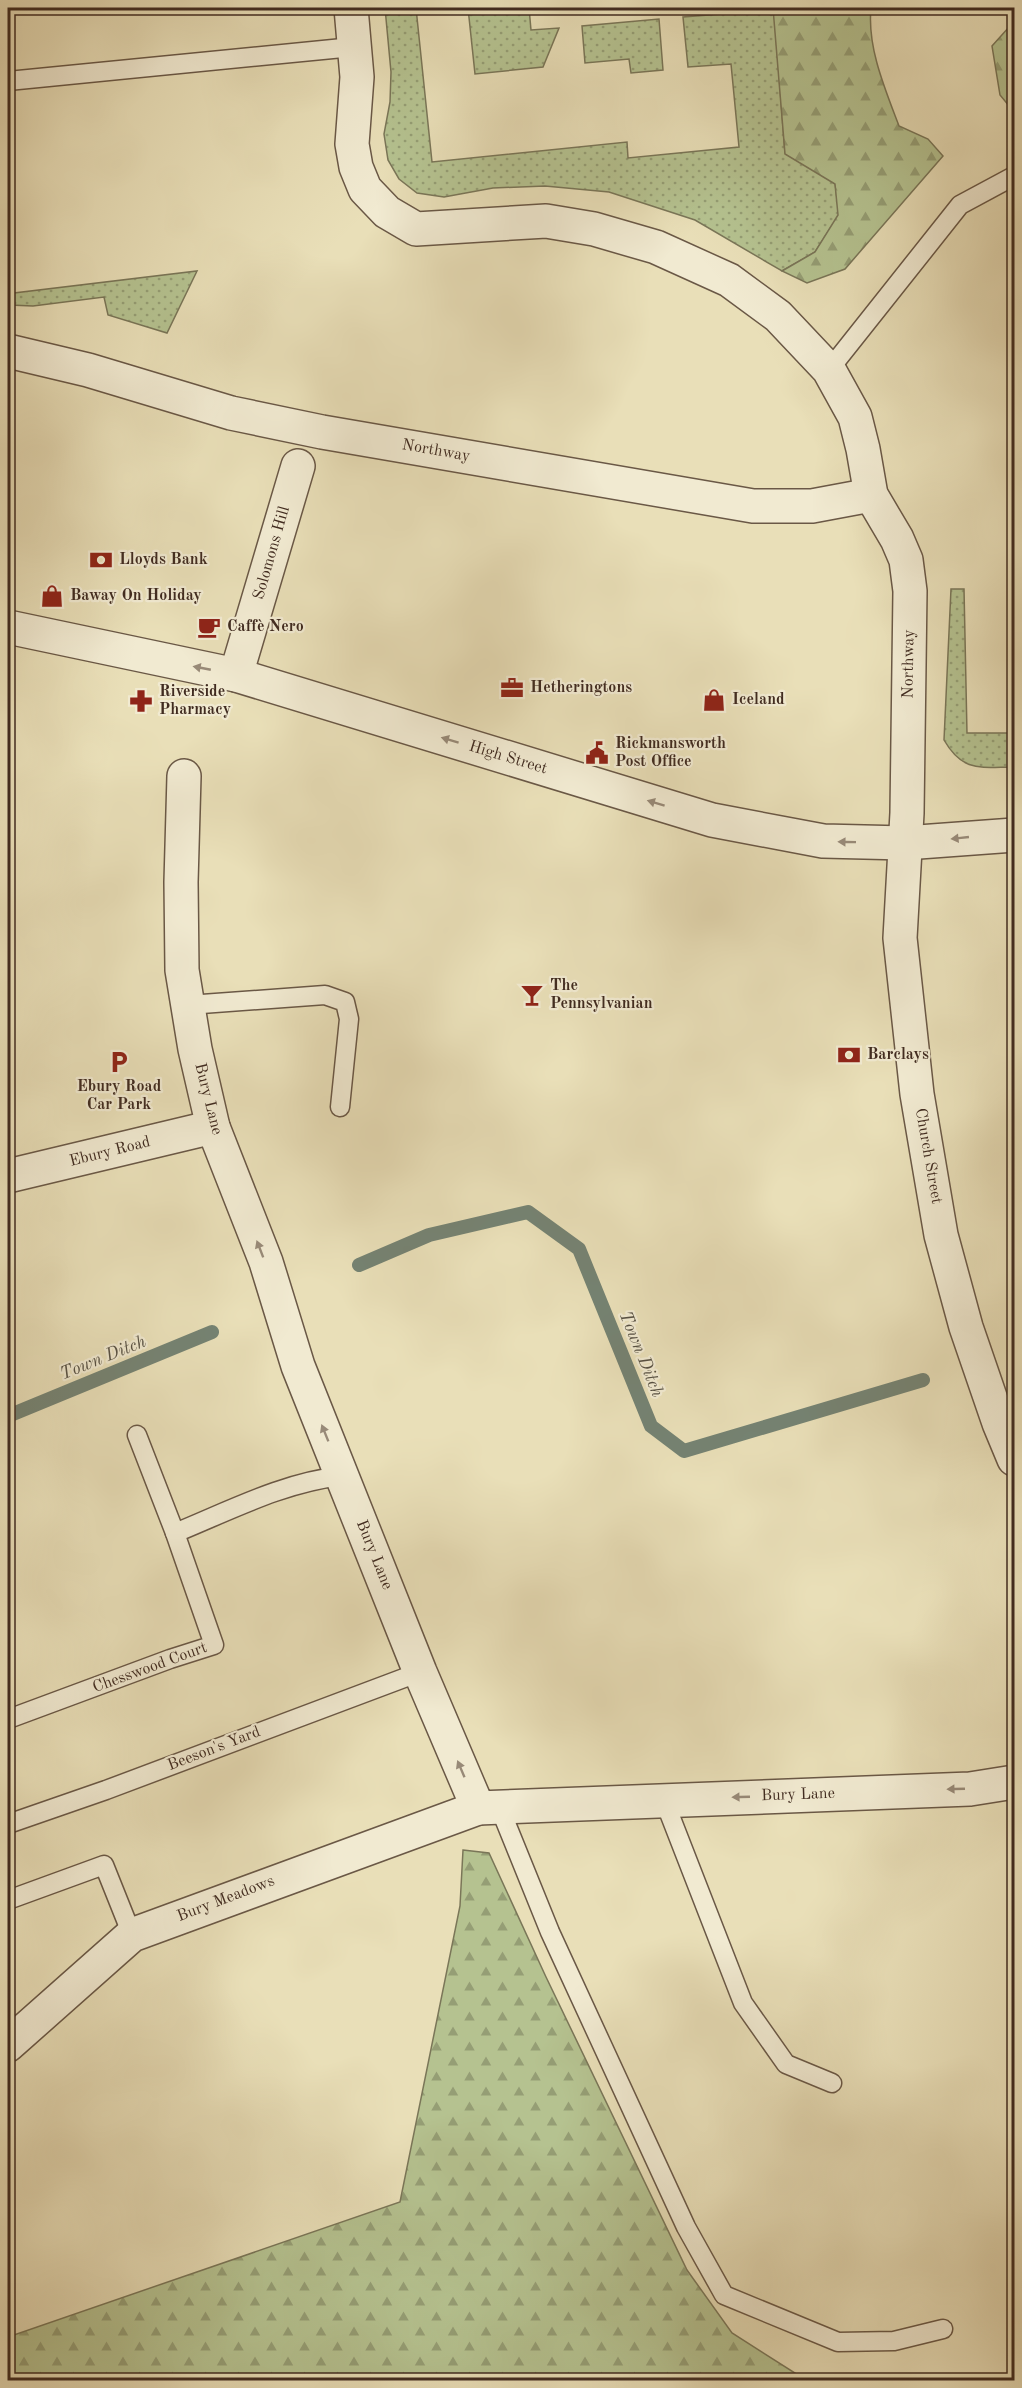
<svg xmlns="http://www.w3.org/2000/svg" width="1022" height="2388" viewBox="0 0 1022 2388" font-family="'Old Standard TT',serif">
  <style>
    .grass { fill: url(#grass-dots); stroke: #7a7658; stroke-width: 1.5 }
    .forest { fill: url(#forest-firs); stroke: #7a7658; stroke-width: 1.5 }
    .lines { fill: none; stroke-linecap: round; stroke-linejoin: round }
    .stream { stroke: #758373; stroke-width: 14 }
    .service-casing { stroke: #6a5846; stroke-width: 21 }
    .minor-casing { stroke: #6a5846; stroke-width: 36 }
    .service { stroke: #f1ead1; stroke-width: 18 }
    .minor { stroke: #f1ead1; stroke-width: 33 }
    .oneway { fill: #988a78 }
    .labels { text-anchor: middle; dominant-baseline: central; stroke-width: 4.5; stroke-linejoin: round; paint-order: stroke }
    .street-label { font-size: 16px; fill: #402b20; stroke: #f1ead1 }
    .poi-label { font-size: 16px; font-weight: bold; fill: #402b20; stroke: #f1ead1; text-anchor: start }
    .water-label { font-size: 18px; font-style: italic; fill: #565043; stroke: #f1ead1 }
  </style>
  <defs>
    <pattern id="grass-dots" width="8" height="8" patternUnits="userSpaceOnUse" patternTransform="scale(1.5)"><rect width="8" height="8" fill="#b5c290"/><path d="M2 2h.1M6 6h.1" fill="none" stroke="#959e75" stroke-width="1.8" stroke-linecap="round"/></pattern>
    <pattern id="forest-firs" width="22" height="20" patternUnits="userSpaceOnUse" patternTransform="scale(1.5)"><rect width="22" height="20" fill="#b5c290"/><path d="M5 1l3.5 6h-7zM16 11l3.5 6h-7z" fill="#959e75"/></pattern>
  </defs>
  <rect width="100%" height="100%" fill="#e9dfb8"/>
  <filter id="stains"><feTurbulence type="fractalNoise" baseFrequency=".00333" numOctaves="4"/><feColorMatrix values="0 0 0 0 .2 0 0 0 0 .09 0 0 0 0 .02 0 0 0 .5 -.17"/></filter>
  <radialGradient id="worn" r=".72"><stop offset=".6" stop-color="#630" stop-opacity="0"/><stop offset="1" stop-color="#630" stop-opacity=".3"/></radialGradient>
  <g class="grass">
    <path d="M 385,8 L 416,8 L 432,162 L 627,142 L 628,158 L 739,147 L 731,64 L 688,67 L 683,17 L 774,10 L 785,153 L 835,183 L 839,215 L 815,252 L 782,271 L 695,220 L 609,192 L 545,186 L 493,188 L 444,197 L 417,193 L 399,179 L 388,160 L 384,134 L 390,102 L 391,72 Z"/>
    <path d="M 468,8 L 529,8 L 531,30 L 559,28 L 543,67 L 475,74 Z"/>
    <path d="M 659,19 L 663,70 L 631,73 L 629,59 L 585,63 L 582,26 Z"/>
    <path d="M 197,271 L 167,333 L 108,315 L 104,297 L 33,306 L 10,305 L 14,293 Z"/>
    <path d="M 951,589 L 964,589 L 967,733 L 1014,733 L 1014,767 C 981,767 963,773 944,740 Z"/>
  </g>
  <g class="forest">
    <path d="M 773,8 L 871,8 C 867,47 885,89 899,126 L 928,139 L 943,156 L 845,269 L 807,283 L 782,271 L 815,252 L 838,215 L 835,184 L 785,154 Z"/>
    <path d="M 1013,8 L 1014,8 L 1014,112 L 1000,95 L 992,46 L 1010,26 Z"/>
    <path d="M 463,1850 L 489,1853 L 546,1977 L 687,2270 L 732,2333 L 806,2380 L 8,2380 L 8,2337 L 400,2202 L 460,1906 Z"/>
  </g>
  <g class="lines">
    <g class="stream">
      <path d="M 359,1265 L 429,1235 L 528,1212 L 579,1249 L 651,1426 L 684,1451 L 923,1380"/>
      <path d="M 8,1416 L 212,1332"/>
    </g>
    <g class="service-casing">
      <g id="service">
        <path d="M 8,81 L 353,47"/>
        <path d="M 829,370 L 960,205 L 1014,176"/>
        <path d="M 188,1005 L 325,995 L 345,1002 L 349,1019 L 340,1107"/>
        <path d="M 137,1435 L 175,1533"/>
        <path d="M 11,1718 L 170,1659 L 214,1645 L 175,1533 C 229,1511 284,1482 342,1476"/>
        <path d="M 664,1800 L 743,2003 L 786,2064 L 832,2083"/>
        <path d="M 499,1806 L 550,1932 L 686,2227 L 724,2295 L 838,2342 L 894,2341 L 943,2329"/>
        <path d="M 8,1824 L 106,1790 L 420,1672"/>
        <path d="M 8,1900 L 104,1865 L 132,1935"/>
      </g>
    </g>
    <g class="minor-casing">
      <g id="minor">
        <path d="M 351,8 L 357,77 L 352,144 L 356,167 L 365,189 L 387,212 L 416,229 L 546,221 L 594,229 L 656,247 L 729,280 L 778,316 L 829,370 L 855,417 L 863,449 L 871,495 L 897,539 L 906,560 L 910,591 L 907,813 L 900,938 L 917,1094 L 941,1235 L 966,1327 L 999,1423 L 1014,1459"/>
        <path d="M 8,351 L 88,370 L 231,413 L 322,432 L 753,506 L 812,506 L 871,495"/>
        <path d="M 8,627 L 236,675 L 712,820 L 823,841 L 905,843 L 1014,835"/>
        <path d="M 236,675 L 298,466"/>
        <path d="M 184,776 L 181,882 L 182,970 L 195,1049 L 213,1127 L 266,1262 L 298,1366 L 420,1672 L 478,1808 L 970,1789 L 1014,1782"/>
        <path d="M 8,1176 L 213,1127"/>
        <path d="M 8,2045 L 132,1935 L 478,1808"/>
      </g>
    </g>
    <use href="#service" class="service"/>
    <use href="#minor" class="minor"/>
  </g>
  <defs><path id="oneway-solid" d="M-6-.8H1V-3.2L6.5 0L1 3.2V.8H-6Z" transform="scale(1.5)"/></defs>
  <g class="oneway">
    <use href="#oneway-solid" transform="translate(202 668) rotate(-169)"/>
    <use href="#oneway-solid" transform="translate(450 740) rotate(-163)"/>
    <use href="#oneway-solid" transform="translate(656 803) rotate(-163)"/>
    <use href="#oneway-solid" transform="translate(960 838) rotate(174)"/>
    <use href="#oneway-solid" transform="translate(847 842) rotate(-179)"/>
    <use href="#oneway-solid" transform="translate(260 1249) rotate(-111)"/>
    <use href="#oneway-solid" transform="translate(325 1433) rotate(-112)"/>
    <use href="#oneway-solid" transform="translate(461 1769) rotate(-113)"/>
    <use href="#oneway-solid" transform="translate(956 1789) rotate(178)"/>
    <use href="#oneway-solid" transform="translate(741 1797) rotate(178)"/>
  </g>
  <defs>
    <g id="bank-bare" transform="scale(1.8)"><path d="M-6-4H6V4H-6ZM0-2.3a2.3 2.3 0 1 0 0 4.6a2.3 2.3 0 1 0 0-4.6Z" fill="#8f2418" stroke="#f1ead1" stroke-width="2.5" paint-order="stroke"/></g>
    <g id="shop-bare" transform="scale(1.8)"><path d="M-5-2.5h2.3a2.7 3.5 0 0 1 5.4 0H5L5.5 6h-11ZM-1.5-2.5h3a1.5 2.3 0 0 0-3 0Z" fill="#8f2418" stroke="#f1ead1" stroke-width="2.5" paint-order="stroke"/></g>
    <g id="cafe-bare" transform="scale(1.8)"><path d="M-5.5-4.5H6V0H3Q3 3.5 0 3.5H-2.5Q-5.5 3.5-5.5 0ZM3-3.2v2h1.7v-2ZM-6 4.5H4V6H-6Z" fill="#8f2418" stroke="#f1ead1" stroke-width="2.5" paint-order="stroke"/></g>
    <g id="office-bare" transform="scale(1.8)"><path d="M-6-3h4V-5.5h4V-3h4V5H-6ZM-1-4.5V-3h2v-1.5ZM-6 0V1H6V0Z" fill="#8f2418" stroke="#f1ead1" stroke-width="2.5" paint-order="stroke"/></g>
    <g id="pharmacy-bare" transform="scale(1.8)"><path d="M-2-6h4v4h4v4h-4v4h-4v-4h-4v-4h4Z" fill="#8f2418" stroke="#f1ead1" stroke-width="2.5" paint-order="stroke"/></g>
    <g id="civic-bare" transform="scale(1.8)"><path d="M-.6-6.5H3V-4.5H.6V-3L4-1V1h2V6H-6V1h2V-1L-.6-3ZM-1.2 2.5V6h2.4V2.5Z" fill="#8f2418" stroke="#f1ead1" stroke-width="2.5" paint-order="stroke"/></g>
    <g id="bar-bare" transform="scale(1.8)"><path d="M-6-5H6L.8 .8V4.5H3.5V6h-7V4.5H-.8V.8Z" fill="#8f2418" stroke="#f1ead1" stroke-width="2.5" paint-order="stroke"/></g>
    <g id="parking-bare" transform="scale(1.8)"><path d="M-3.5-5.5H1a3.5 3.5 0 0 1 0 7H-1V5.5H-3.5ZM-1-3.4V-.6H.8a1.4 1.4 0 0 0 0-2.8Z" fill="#8f2418" stroke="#f1ead1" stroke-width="2.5" paint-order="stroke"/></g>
  </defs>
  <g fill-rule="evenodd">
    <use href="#bank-bare" x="101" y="560"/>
    <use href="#shop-bare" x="52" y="596"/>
    <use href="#cafe-bare" x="209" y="627"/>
    <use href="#office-bare" x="512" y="688"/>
    <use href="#shop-bare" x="714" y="700"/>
    <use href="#pharmacy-bare" x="141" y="701"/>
    <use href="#civic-bare" x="597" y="753"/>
    <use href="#bar-bare" x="532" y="995"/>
    <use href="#bank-bare" x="849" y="1055"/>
    <use href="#parking-bare" x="119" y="1062"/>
  </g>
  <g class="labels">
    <g class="street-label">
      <text transform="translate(436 451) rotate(10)">Northway</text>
      <text transform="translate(272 553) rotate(-74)">Solomons Hill</text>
      <text transform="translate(909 664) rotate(-89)">Northway</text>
      <text transform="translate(508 758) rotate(17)">High Street</text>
      <text transform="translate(208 1099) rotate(76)">Bury Lane</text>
      <text transform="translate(110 1152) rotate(-14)">Ebury Road</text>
      <text transform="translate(928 1156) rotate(80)">Church Street</text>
      <text transform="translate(374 1555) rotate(68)">Bury Lane</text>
      <text transform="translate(150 1668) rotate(-20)">Chesswood Court</text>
      <text transform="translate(214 1749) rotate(-21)">Beeson's Yard</text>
      <text transform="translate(798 1795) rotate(-2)">Bury Lane</text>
      <text transform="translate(226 1899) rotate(-21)">Bury Meadows</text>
    </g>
    <g class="poi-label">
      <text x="119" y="560">Lloyds Bank</text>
      <text x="70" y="596">Baway On Holiday</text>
      <text x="227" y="627">Caffè Nero</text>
      <text x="530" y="688">Hetheringtons</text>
      <text x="159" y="692">Riverside<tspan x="159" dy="18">Pharmacy</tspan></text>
      <text x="732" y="700">Iceland</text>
      <text x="615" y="744">Rickmansworth<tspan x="615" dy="18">Post Office</tspan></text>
      <text x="550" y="986">The<tspan x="550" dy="18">Pennsylvanian</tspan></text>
      <text x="867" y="1055">Barclays</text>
      <text x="119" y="1087" text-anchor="middle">Ebury Road<tspan x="119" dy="18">Car Park</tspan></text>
    </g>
    <g class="water-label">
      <text transform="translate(641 1354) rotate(68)">Town Ditch</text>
      <text transform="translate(103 1358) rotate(-22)">Town Ditch</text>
    </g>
  </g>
  <rect width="1022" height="2388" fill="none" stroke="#e9dfb8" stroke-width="30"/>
  <rect x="9" y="9" width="1004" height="2370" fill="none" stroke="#402b20" stroke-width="3"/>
  <rect x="15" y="15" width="992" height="2358" fill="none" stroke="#402b20" stroke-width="1.5"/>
  <rect width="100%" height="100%" filter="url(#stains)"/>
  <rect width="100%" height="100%" fill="url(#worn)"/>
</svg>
